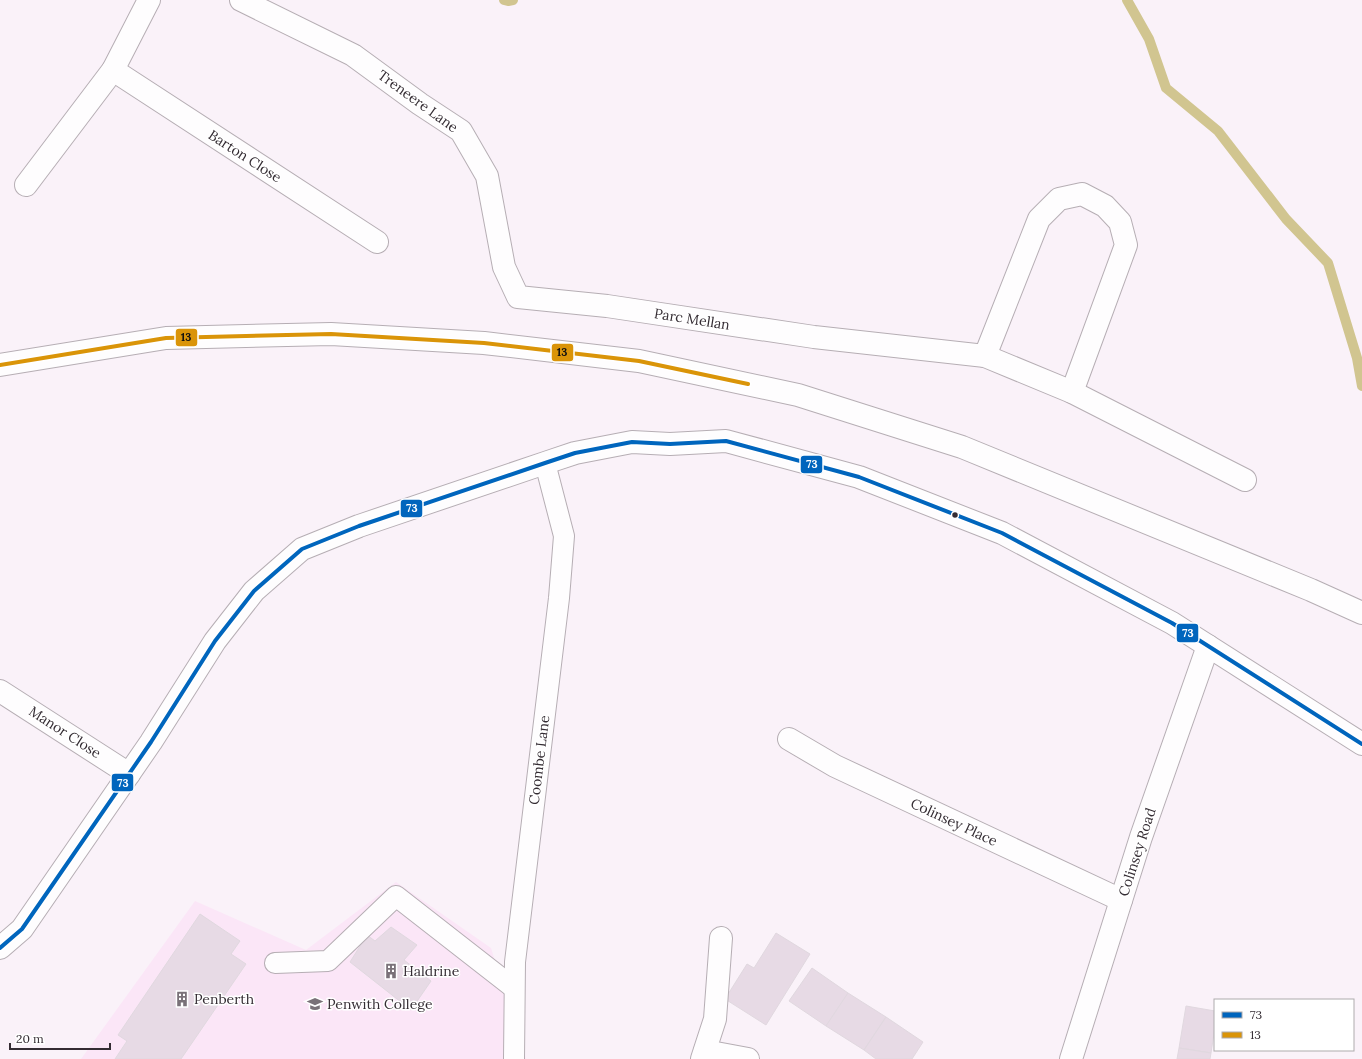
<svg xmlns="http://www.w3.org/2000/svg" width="1362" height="1059" viewBox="0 0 1362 1059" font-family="Lora,serif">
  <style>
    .built { fill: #fbe6f7 }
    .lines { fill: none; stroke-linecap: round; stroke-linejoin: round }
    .stream { stroke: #d1c590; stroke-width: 10 }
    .building { fill: #e7dae5; stroke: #e0d8df }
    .lane-casing { stroke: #b6aeb4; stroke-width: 22 }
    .street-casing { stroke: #b6aeb4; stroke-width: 24 }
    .highway-casing { stroke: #b6aeb4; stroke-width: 24 }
    .lane { stroke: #fefdfe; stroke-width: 20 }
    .street { stroke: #fefdfe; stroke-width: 22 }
    .highway { stroke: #fefdfe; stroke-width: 22 }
    .bus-1-casing { stroke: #fff; stroke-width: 7 }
    .bus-2-casing { stroke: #fff; stroke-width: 7 }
    .bus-1 { stroke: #0065bd; stroke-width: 4 }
    .bus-2 { stroke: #da9408; stroke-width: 4 }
    .bus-dot { fill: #342c33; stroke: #fff; stroke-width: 1.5 }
    .labels { text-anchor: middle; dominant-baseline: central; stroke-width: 3; stroke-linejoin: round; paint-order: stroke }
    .street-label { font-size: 14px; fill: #342c33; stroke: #fff }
    .poi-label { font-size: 14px; fill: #342c33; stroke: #fff; text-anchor: start }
    .line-badge { stroke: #fff; stroke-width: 1.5 }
    .badge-label { font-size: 11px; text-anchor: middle; font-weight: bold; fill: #fff }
    .pale-badge-label { font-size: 11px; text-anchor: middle; font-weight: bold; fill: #111 }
  </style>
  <rect width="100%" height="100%" fill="#faf2f9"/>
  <path class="built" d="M 396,882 L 491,948 L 526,1059 L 81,1059 L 195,901 L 306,950 Z"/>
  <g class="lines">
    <g class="stream">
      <path d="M 504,0 L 508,1 L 513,0"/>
      <path d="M 1127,0 L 1149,39 L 1166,88 L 1218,131 L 1286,219 L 1328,263 L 1357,358 L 1362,386"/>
    </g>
  </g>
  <g class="building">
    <path d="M 200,914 L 240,941 L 231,954 L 246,964 L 181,1059 L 115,1059 L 127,1041 L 118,1035 Z"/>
    <path d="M 391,927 L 417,945 L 404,960 L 431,981 L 411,1010 L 350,962 L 367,935 L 375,941 Z"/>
    <path d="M 776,933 L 810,954 L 766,1025 L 725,999 L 747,964 L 754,968 Z"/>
    <path d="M 812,968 L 848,993 L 826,1026 L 789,1001 Z"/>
    <path d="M 848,993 L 886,1017 L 864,1050 L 826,1026 Z"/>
    <path d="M 1186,1006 L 1215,1011 L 1215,1027 L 1211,1053 L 1179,1048 Z"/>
    <path d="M 886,1017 L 923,1042 L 912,1059 L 876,1059 L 864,1050 Z"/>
    <path d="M 1179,1048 L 1211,1053 L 1210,1059 L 1177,1059 Z"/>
  </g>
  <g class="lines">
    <g class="lane-casing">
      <g id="lane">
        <path d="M 275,963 L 328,961 L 396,896 L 514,988"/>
        <path d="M 514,1059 L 515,962 L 559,598 L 564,536 L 545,463"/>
      </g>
    </g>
    <g class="street-casing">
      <g id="street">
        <path d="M 149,0 L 113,70 L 377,242"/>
        <path d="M 241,0 L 353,55 L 420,104 L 461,131 L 487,176 L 504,267 L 518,297 L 607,306 L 814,337 L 985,356 L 1072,392 L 1245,480"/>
        <path d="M 26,185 L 113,70"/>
        <path d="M 985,356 L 1039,219 L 1059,199 L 1082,194 L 1105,206 L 1120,222 L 1126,245 L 1072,392"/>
        <path d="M 0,691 L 129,774"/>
        <path d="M 789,739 L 835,766 L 1121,900"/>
        <path d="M 0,948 L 22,929 L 151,742 L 215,641 L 254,591 L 302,549 L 359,526 L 545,463 L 575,453 L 632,442 L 670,444 L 726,441 L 859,477 L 1002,533 L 1172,623 L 1362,744"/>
        <path d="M 705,1051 L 748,1059"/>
        <path d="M 702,1059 L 715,1019 L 721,938"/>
        <path d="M 1071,1059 L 1141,837 L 1208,646"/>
      </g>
    </g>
    <g class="highway-casing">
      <path id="highway" d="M 0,365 L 166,338 L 331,334 L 484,343 L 639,361 L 798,395 L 962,447 L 1311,590 L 1362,613"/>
    </g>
    <use href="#lane" class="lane"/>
    <use href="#street" class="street"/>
    <use href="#highway" class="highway"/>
    <g class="bus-1-casing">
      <path id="bus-1" d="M 0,948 L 22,929 L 151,742 L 215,641 L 254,591 L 302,549 L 359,526 L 545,463 L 575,453 L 632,442 L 670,444 L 726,441 L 859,477 L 1002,533 L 1172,623 L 1362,744"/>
    </g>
    <g class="bus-2-casing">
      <path id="bus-2" d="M 0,365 L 166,338 L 331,334 L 484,343 L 639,361 L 748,384"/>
    </g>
    <use href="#bus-1" class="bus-1"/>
    <use href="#bus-2" class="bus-2"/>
  </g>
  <defs>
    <g id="building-bare" transform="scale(1.2)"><path d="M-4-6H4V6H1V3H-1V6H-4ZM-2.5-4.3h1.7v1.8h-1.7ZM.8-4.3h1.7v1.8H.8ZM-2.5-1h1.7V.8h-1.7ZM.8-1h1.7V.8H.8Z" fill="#797178" stroke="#fff" stroke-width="2.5" paint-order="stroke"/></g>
    <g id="university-bare" transform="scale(1.2)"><path d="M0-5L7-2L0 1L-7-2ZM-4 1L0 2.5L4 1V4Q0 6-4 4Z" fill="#797178" stroke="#fff" stroke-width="2.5" paint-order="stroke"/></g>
  </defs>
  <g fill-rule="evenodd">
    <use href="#building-bare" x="391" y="971"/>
    <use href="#building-bare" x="182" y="999"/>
    <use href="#university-bare" x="315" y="1004"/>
  </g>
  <circle class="bus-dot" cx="955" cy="515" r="3.5"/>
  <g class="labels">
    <g class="street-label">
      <text transform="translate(418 101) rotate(36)">Treneere Lane</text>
      <text transform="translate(245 156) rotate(33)">Barton Close</text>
      <text transform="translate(692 319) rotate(9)">Parc Mellan</text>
      <text transform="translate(65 732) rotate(33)">Manor Close</text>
      <text transform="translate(539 760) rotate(-83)">Coombe Lane</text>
      <text transform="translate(954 822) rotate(25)">Colinsey Place</text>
      <text transform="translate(1137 852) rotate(-72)">Colinsey Road</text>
    </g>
    <g class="poi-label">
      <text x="403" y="971">Haldrine</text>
      <text x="194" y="999">Penberth</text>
      <text x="327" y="1004">Penwith College</text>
    </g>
  </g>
  <g class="line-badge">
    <rect x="175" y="328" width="23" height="19" rx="4" fill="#da9408"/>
    <rect x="551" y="343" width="23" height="19" rx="4" fill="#da9408"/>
    <rect x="800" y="455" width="23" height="19" rx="4" fill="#0065bd"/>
    <rect x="400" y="499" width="23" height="19" rx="4" fill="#0065bd"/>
    <rect x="1176" y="623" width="23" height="20" rx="4" fill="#0065bd"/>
    <rect x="111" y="773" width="23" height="19" rx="4" fill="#0065bd"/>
  </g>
  <g class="badge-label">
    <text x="812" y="468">73</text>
    <text x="412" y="512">73</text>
    <text x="1188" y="637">73</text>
    <text x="123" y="787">73</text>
  </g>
  <g class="pale-badge-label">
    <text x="186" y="341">13</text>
    <text x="562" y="356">13</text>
  </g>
  <rect x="1214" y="999" width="140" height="52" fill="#ffffff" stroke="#aeabad"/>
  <rect x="1222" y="1012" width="20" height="6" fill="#0065bd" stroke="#aeabad"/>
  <text x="1250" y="1019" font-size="12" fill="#342c33">73</text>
  <rect x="1222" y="1032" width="20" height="6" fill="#da9408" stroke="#aeabad"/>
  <text x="1250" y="1039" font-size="12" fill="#342c33">13</text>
  <path d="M10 1043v6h100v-6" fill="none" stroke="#342c33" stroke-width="2"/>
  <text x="16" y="1043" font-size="12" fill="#342c33" stroke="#ffffff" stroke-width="3" paint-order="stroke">20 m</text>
</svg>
